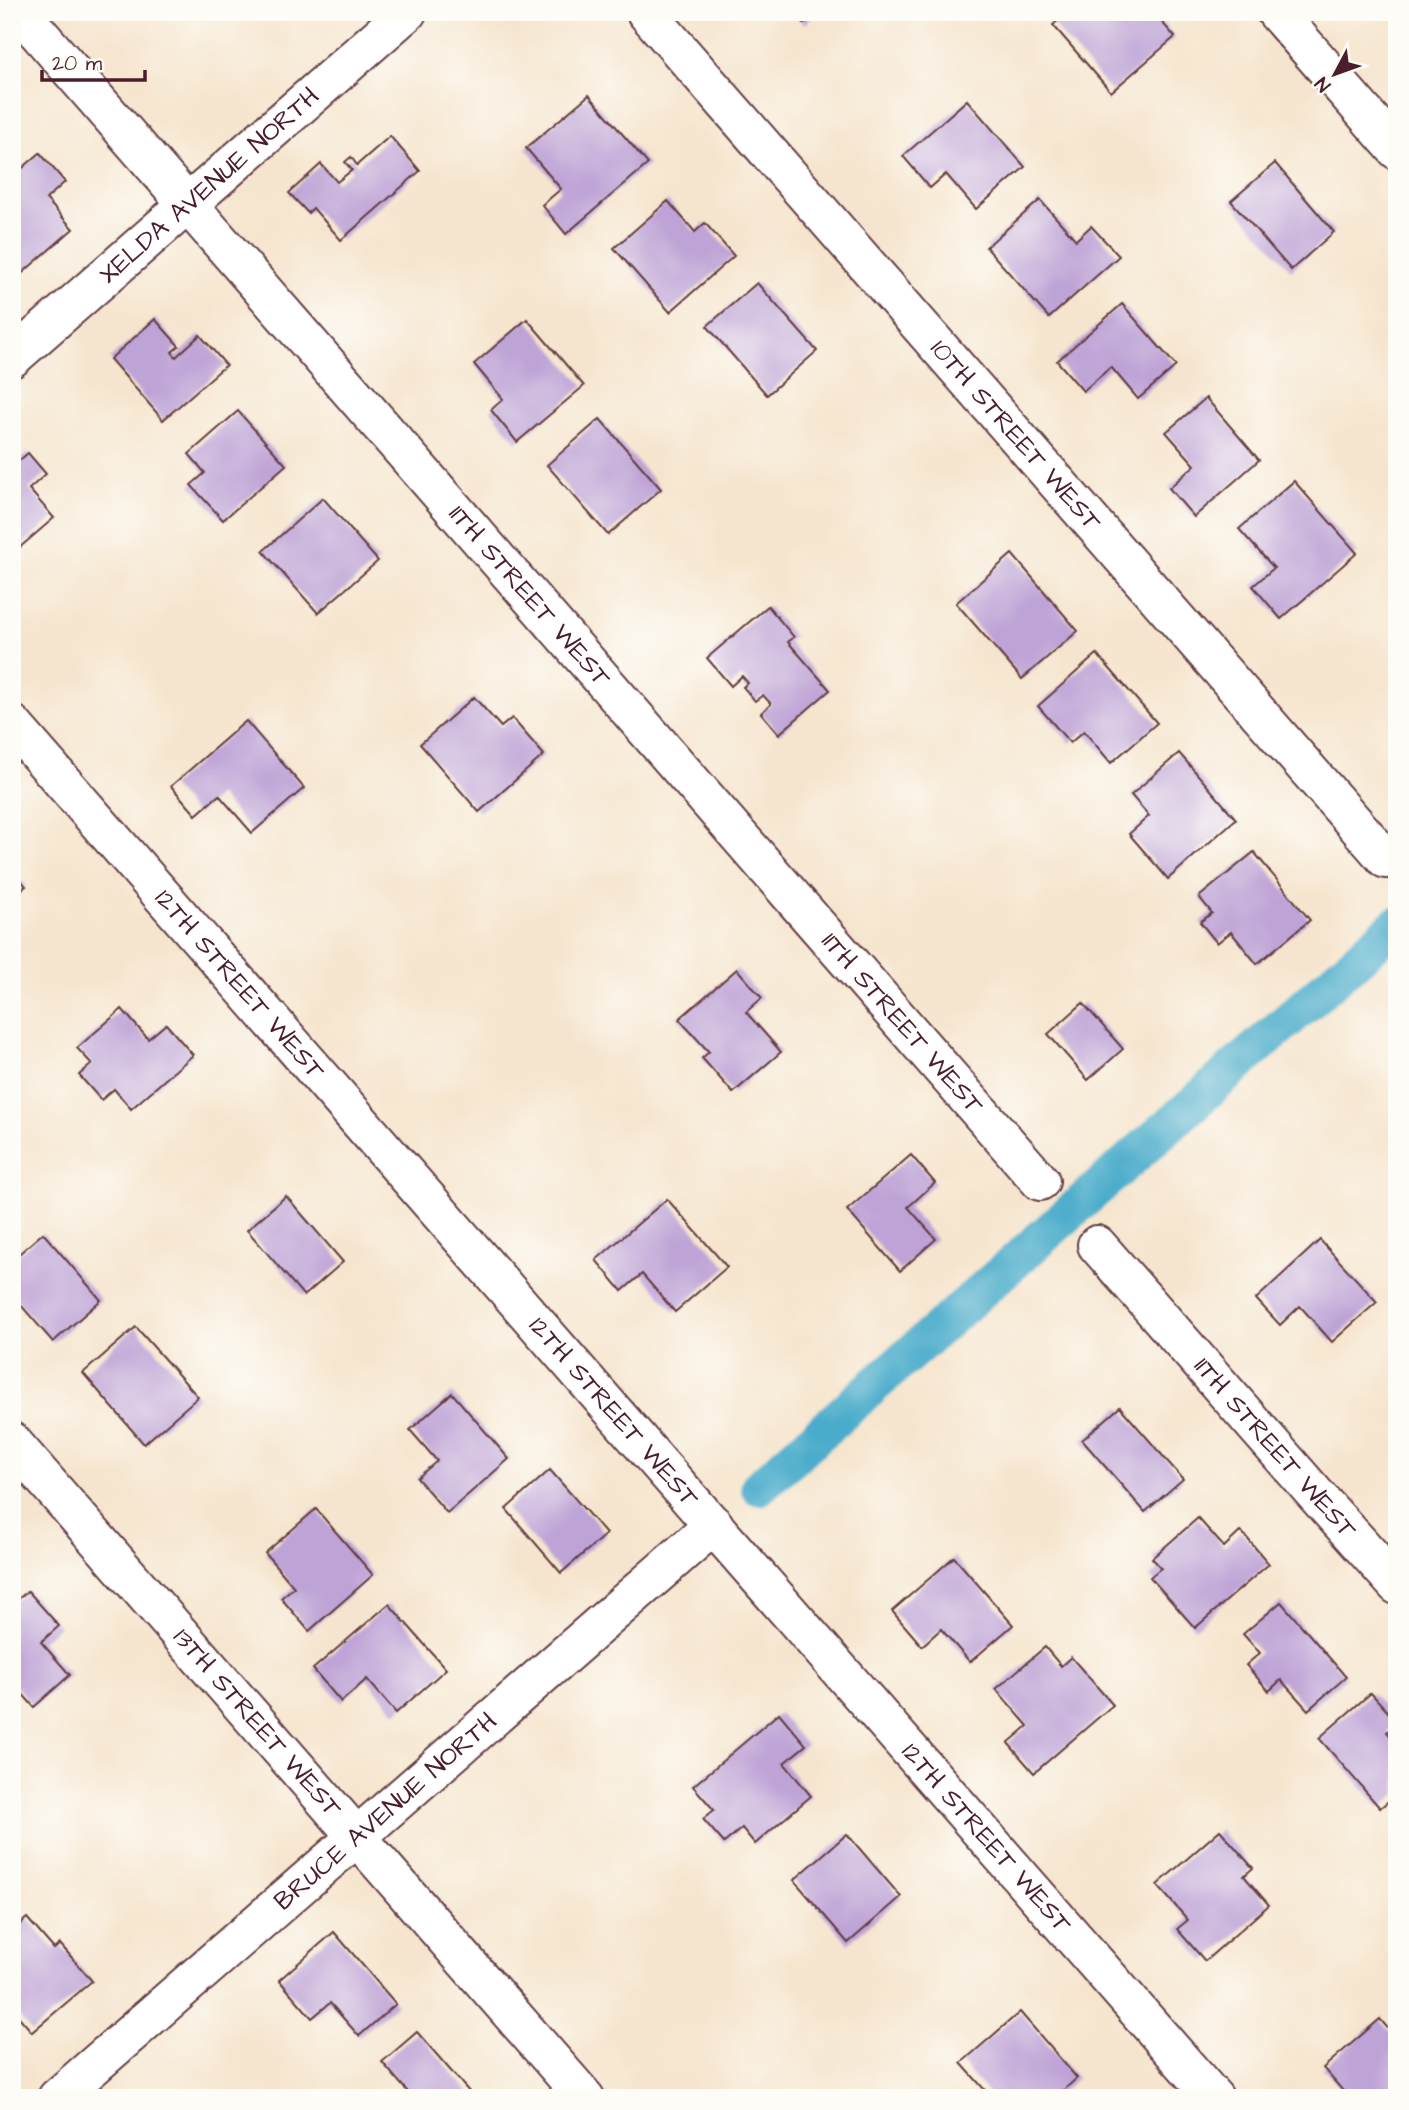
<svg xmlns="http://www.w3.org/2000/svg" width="1409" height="2110" viewBox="0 0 1409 2110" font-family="'Architects Daughter',sans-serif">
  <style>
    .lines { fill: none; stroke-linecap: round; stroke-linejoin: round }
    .canal { stroke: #4aacca; stroke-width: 37 }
    .building { fill: #bea3d6 }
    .minor-casing { stroke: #643d43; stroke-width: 42 }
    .minor { stroke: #fff; stroke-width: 38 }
    .labels { text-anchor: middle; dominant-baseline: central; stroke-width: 5; stroke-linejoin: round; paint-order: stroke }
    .street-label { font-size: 26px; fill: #4a1f2b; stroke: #fdfcf7 }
  </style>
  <rect width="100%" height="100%" fill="#fdfcf7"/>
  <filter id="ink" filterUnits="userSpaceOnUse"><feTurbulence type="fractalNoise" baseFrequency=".0143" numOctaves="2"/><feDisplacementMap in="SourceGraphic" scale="14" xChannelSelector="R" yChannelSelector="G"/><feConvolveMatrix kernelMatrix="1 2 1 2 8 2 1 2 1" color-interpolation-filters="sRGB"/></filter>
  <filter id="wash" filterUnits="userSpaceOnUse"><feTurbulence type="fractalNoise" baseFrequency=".00686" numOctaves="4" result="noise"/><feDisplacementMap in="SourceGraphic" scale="28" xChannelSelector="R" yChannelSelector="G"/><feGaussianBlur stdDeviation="1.57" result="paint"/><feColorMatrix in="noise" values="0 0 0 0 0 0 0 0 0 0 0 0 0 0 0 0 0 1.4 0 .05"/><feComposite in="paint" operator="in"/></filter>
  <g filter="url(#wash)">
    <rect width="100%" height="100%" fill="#f6e5ce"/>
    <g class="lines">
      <path class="canal" d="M 759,1487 L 1397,924"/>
    </g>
    <g id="blocks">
      <g class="building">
        <path d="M 794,12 L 817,12 L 804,24 Z"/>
        <path d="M 1068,12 L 1153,12 L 1175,37 L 1111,92 L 1053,25 Z"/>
        <path d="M 589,95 L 648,164 L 566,234 L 542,205 L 561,189 L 526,148 Z"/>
        <path d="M 967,100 L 1025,167 L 976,209 L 946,174 L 930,188 L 903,156 Z"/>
        <path d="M 390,136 L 420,171 L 341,240 L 313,208 L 308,213 L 289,193 L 321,164 L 337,182 L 352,170 L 345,162 L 351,157 L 357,165 Z"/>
        <path d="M 40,153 L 65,182 L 46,199 L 73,229 L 20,275 L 12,266 L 12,177 Z"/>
        <path d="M 1275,163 L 1334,232 L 1291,270 L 1231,201 Z"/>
        <path d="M 1040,200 L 1076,240 L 1091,226 L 1119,256 L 1049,318 L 986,247 Z"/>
        <path d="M 668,201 L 695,232 L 705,223 L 734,256 L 670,312 L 614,248 Z"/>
        <path d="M 757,283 L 817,351 L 767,395 L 707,326 Z"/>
        <path d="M 1122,304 L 1176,366 L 1138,399 L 1111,367 L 1083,391 L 1057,361 Z"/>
        <path d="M 155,319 L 179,346 L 172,352 L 176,357 L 200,335 L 226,365 L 163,420 L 110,359 Z"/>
        <path d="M 527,319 L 584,386 L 517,442 L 491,410 L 503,399 L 474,364 Z"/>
        <path d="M 1206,398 L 1259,460 L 1194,517 L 1169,488 L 1195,465 L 1166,432 Z"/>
        <path d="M 238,411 L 286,465 L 223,520 L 191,485 L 205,473 L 189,454 Z"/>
        <path d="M 600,419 L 661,489 L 608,535 L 547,465 Z"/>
        <path d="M 28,453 L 46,474 L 29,489 L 54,518 L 12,554 L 12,467 Z"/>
        <path d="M 1294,481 L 1357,553 L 1281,619 L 1253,586 L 1274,568 L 1239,529 Z"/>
        <path d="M 323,498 L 378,561 L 318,613 L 263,551 Z"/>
        <path d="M 1012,554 L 1078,631 L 1022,679 L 956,603 Z"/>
        <path d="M 768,606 L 794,637 L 788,642 L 830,690 L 779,734 L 761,713 L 771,704 L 763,695 L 755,701 L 743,687 L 748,683 L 742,676 L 731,686 L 707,658 Z"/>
        <path d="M 1097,654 L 1157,723 L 1111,763 L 1084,731 L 1070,743 L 1038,706 Z"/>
        <path d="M 474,697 L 501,727 L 512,718 L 544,755 L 479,812 L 420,744 Z"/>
        <path d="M 246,721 L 304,788 L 252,833 L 219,795 L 196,815 L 171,786 Z"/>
        <path d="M 1179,753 L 1236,819 L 1168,879 L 1129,834 L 1149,816 L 1131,795 Z"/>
        <path d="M 1254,852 L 1310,920 L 1257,964 L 1231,932 L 1217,943 L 1200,922 L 1212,913 L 1199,897 Z"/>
        <path d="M 12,870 L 26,886 L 12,897 Z"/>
        <path d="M 737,969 L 762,998 L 746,1012 L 781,1052 L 733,1093 L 702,1058 L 709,1052 L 679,1019 Z"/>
        <path d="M 1083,1003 L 1123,1049 L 1088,1080 L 1048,1034 Z"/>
        <path d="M 122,1009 L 148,1039 L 166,1024 L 193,1055 L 131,1109 L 114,1089 L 101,1100 L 79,1075 L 92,1064 L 77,1048 Z"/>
        <path d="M 911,1155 L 935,1183 L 908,1207 L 936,1239 L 900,1271 L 847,1210 Z"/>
        <path d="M 286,1196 L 343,1262 L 304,1296 L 247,1230 Z"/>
        <path d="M 667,1199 L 727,1267 L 675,1312 L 642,1274 L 622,1291 L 596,1260 Z"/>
        <path d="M 43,1233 L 101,1300 L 53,1342 L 12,1295 L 12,1260 Z"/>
        <path d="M 1320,1240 L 1377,1302 L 1332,1342 L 1300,1306 L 1280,1325 L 1256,1299 Z"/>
        <path d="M 136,1327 L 198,1397 L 144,1444 L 83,1373 Z"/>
        <path d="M 452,1393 L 509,1459 L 447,1513 L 417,1478 L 437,1461 L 410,1430 Z"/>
        <path d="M 1120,1407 L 1183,1479 L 1145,1512 L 1082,1440 Z"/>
        <path d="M 550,1470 L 606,1534 L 561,1573 L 506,1509 Z"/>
        <path d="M 316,1509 L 373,1575 L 309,1631 L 281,1598 L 294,1587 L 265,1553 Z"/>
        <path d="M 1198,1518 L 1224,1547 L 1241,1531 L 1269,1564 L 1195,1628 L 1150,1577 L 1161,1568 L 1152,1558 Z"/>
        <path d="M 954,1557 L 1013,1625 L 970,1662 L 941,1629 L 922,1646 L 892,1611 Z"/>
        <path d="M 28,1591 L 59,1626 L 41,1642 L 70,1675 L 34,1707 L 12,1682 L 12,1604 Z"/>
        <path d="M 1281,1602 L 1346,1677 L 1308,1710 L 1281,1680 L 1269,1691 L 1246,1665 L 1260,1653 L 1243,1634 Z"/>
        <path d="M 389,1604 L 446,1669 L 396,1713 L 367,1679 L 341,1702 L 313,1669 Z"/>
        <path d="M 1045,1647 L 1061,1666 L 1071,1657 L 1113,1705 L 1034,1773 L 1008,1743 L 1028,1726 L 996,1689 Z"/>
        <path d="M 1371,1693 L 1397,1722 L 1387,1732 L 1397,1743 L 1397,1794 L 1380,1808 L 1319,1738 Z"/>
        <path d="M 779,1713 L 806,1745 L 784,1763 L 811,1796 L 755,1844 L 742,1828 L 724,1843 L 703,1819 L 714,1810 L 693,1786 Z"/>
        <path d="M 1220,1830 L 1253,1868 L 1244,1876 L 1269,1905 L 1205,1961 L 1177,1929 L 1188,1920 L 1157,1885 Z"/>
        <path d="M 847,1834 L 901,1897 L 848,1943 L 794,1880 Z"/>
        <path d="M 27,1918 L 54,1949 L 60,1944 L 92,1981 L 32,2032 L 12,2009 L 12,1931 Z"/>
        <path d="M 334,1932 L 396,2004 L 359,2036 L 330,2003 L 312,2018 L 279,1980 Z"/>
        <path d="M 1020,2012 L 1077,2078 L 1055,2098 L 992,2098 L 961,2063 Z"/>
        <path d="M 1380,2019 L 1397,2039 L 1397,2098 L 1349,2098 L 1323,2068 Z"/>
        <path d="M 417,2032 L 471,2094 L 467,2098 L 413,2098 L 382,2062 Z"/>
      </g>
    </g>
  </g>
  <g filter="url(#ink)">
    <use href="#blocks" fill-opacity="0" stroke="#643d43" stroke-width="2"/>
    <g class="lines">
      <g class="minor-casing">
        <g id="minor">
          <path id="s1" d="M 20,12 L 1040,1181"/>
          <path id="s2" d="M 646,12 L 1386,859"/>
          <path d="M 1276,12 L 1397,150"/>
          <path id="s3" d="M 12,358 L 407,12"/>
          <path id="s4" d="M 12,724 L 1214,2098"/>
          <path id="s5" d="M 1097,1245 L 1316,1495 L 1397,1585"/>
          <path id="s6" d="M 12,1442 L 585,2098"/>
          <path id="s7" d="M 57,2098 L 714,1525"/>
        </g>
      </g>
      <use href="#minor" class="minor"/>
    </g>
  </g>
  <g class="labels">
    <g class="street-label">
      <text stroke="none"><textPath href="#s3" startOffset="262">XELDA AVENUE NORTH</textPath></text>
      <text stroke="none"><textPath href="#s2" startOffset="562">10TH STREET WEST</textPath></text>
      <text stroke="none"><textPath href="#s1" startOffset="775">11TH STREET WEST</textPath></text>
      <text stroke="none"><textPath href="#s4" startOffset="346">12TH STREET WEST</textPath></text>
      <text stroke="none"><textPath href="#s1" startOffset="1342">11TH STREET WEST</textPath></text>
      <text stroke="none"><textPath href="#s4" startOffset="914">12TH STREET WEST</textPath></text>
      <text stroke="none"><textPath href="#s5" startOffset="270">11TH STREET WEST</textPath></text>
      <text stroke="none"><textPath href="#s6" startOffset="373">13TH STREET WEST</textPath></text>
      <text stroke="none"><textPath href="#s7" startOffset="436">BRUCE AVENUE NORTH</textPath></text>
      <text stroke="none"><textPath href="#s4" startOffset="1480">12TH STREET WEST</textPath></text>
    </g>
  </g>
  <rect width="1409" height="2110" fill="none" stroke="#fdfcf7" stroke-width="42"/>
  <g transform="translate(1335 74) rotate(229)" stroke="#fdfcf7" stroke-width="5" paint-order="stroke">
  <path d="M0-5L12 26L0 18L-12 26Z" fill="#4a1f2b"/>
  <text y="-10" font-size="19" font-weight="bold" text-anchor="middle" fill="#4a1f2b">N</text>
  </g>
  <path d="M42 70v10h103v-10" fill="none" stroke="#4a1f2b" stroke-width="3.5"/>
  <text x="52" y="70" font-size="21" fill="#4a1f2b" stroke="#fdfcf7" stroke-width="5" paint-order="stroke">20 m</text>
</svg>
